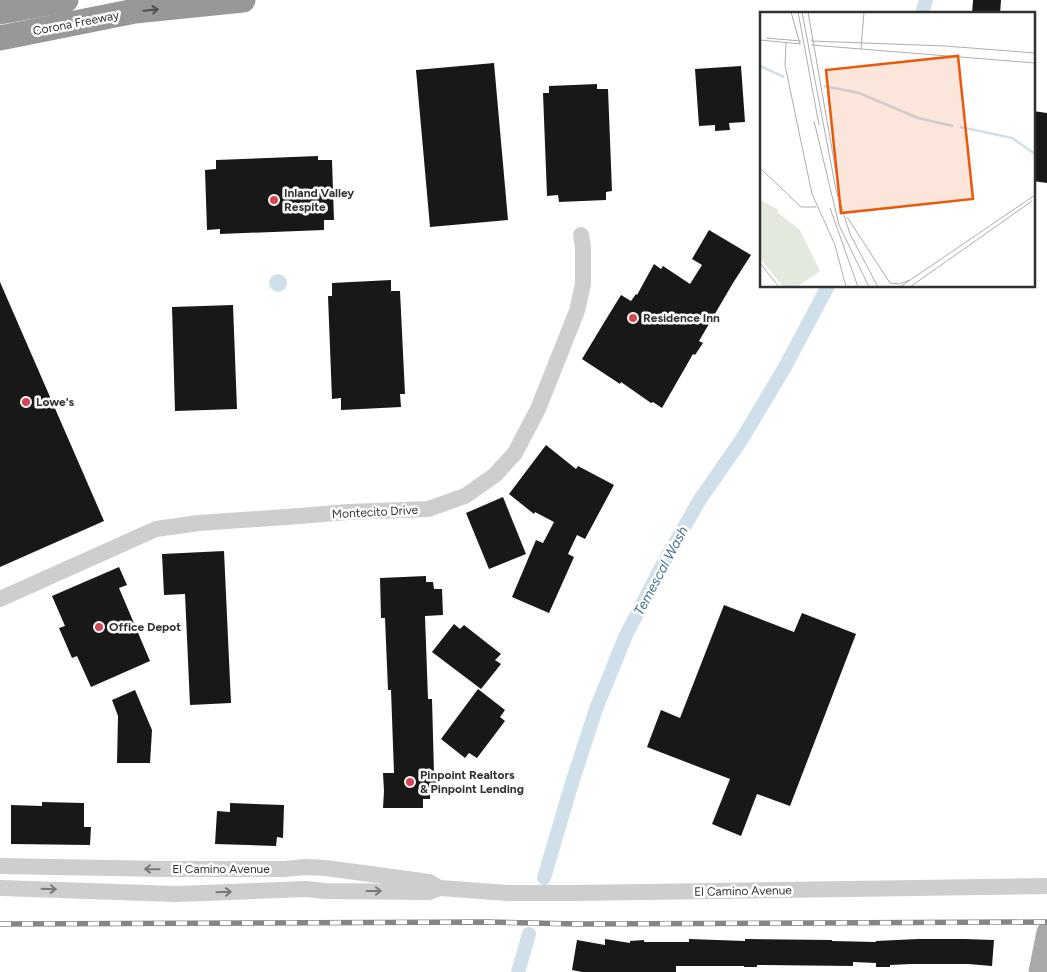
<svg xmlns="http://www.w3.org/2000/svg" width="1047" height="972" viewBox="0 0 1047 972" font-family="Figtree,sans-serif">
  <style>
    .water { fill: #cfe0ea }
    .lines { fill: none; stroke-linecap: round; stroke-linejoin: round }
    .canal { stroke: #cfe0ea; stroke-width: 14 }
    .building { fill: #181818 }
    .minor { stroke: #cecece; stroke-width: 16 }
    .major { stroke: #a9a9a9; stroke-width: 21 }
    .highway { stroke: #989898; stroke-width: 25 }
    .rail-casing { stroke: #868686; stroke-width: 5.5 }
    .rail { stroke: #fff; stroke-width: 4; stroke-dasharray: 11; stroke-linecap: butt }
    .oneway { stroke: #505050 }
    .oneway2 { stroke: #787878 }
    .poi-dot { fill: #d74452; stroke: #fff; stroke-width: 2 }
    .labels { text-anchor: middle; dominant-baseline: central; stroke-width: 5; stroke-linejoin: round; paint-order: stroke }
    .street-label { font-size: 12px; fill: #313131; stroke: #fff }
    .poi-label { font-size: 12px; font-weight: bold; fill: #313131; stroke: #fff; text-anchor: start }
    .water-label { font-size: 14px; font-style: italic; fill: #45738d; stroke: #fff }
    .inset-river { fill: none; stroke: #cfe0ea; stroke-width: 2.5 }
    .inset-road { fill: none; stroke: #adadad; stroke-width: 1 }
    .view { fill: #e8590c; fill-opacity: 0.15; stroke: #e8590c; stroke-width: 2.5 }
    .inset-edge { fill: none; stroke: #313131; stroke-width: 2.5 }
  </style>
  <rect width="100%" height="100%" fill="#fff"/>
  <circle class="water" cx="278" cy="283" r="9"/>
  <g class="lines">
    <g class="canal">
      <path d="M 922,14 L 926,0"/>
      <path d="M 544,878 L 571,786 L 596,709 L 626,635 L 663,564 L 699,501 L 742,439 L 785,367 L 828,286"/>
      <path d="M 518,972 L 529,934"/>
    </g>
  </g>
  <g class="building">
    <path d="M 973,0 L 1001,0 L 1000,14 L 972,14 Z"/>
    <path d="M 494,63 L 508,220 L 430,227 L 416,70 Z"/>
    <path d="M 741,66 L 745,122 L 729,123 L 730,130 L 715,131 L 715,125 L 699,126 L 695,69 Z"/>
    <path d="M 597,84 L 597,89 L 608,89 L 612,191 L 606,192 L 606,200 L 559,202 L 558,195 L 547,196 L 543,93 L 549,93 L 549,86 Z"/>
    <path d="M 1033,111 L 1047,113 L 1047,183 L 1033,181 Z"/>
    <path d="M 318,156 L 318,160 L 332,160 L 334,220 L 324,220 L 324,230 L 220,234 L 220,229 L 207,230 L 205,170 L 216,169 L 216,160 Z"/>
    <path d="M 709,230 L 751,255 L 733,283 L 699,341 L 703,343 L 695,355 L 693,354 L 662,408 L 653,402 L 651,403 L 621,382 L 620,384 L 582,359 L 605,321 L 621,295 L 631,301 L 636,294 L 637,295 L 654,264 L 661,269 L 663,266 L 690,284 L 702,265 L 692,259 Z"/>
    <path d="M 391,280 L 391,291 L 400,291 L 405,394 L 400,394 L 401,407 L 341,410 L 341,398 L 332,399 L 328,296 L 332,296 L 332,283 Z"/>
    <path d="M 0,282 L 104,521 L 0,567 Z"/>
    <path d="M 233,305 L 237,409 L 175,411 L 172,307 Z"/>
    <path d="M 546,445 L 576,469 L 578,466 L 614,485 L 585,539 L 577,535 L 568,554 L 574,557 L 549,613 L 512,597 L 536,540 L 543,543 L 554,522 L 535,512 L 534,514 L 509,494 Z"/>
    <path d="M 503,497 L 526,554 L 489,569 L 466,513 Z"/>
    <path d="M 224,551 L 231,703 L 190,705 L 185,594 L 164,595 L 162,554 Z"/>
    <path d="M 119,567 L 127,585 L 119,588 L 150,661 L 91,687 L 77,656 L 72,658 L 59,628 L 65,626 L 52,596 Z"/>
    <path d="M 426,576 L 426,582 L 433,582 L 434,589 L 442,589 L 443,615 L 425,616 L 428,699 L 432,699 L 434,773 L 437,773 L 437,791 L 430,792 L 430,799 L 423,799 L 423,808 L 383,808 L 384,791 L 383,773 L 394,773 L 391,690 L 388,690 L 385,618 L 381,618 L 380,578 Z"/>
    <path d="M 724,605 L 794,632 L 802,613 L 856,634 L 790,806 L 757,794 L 741,836 L 712,824 L 730,779 L 647,747 L 661,710 L 680,718 Z"/>
    <path d="M 454,624 L 460,629 L 464,625 L 501,654 L 495,660 L 501,664 L 481,689 L 432,652 Z"/>
    <path d="M 478,689 L 505,710 L 500,717 L 505,721 L 477,758 L 469,753 L 465,758 L 441,739 Z"/>
    <path d="M 135,690 L 152,730 L 150,763 L 117,763 L 118,716 L 112,700 Z"/>
    <path d="M 42,802 L 84,803 L 84,827 L 91,827 L 90,845 L 11,844 L 11,805 L 42,806 Z"/>
    <path d="M 230,803 L 284,805 L 283,838 L 277,837 L 276,846 L 215,844 L 217,811 L 230,812 Z"/>
    <path d="M 605,939 L 630,943 L 630,941 L 644,940 L 644,942 L 689,942 L 689,939 L 745,941 L 745,939 L 832,940 L 832,941 L 876,942 L 876,941 L 918,939 L 964,939 L 994,940 L 992,966 L 968,964 L 911,964 L 890,965 L 890,967 L 876,967 L 876,963 L 853,962 L 853,966 L 757,965 L 757,967 L 744,967 L 744,966 L 676,966 L 676,972 L 582,972 L 572,970 L 577,940 L 605,945 Z"/>
  </g>
  <g class="lines">
    <g class="minor">
      <path d="M 0,599 L 156,529 L 199,523 L 286,517 L 349,512 L 428,509 L 465,496 L 495,475 L 515,453 L 538,409 L 577,311 L 583,284 L 583,247 L 581,235"/>
      <path d="M 0,866 L 165,869 L 284,869 L 306,867 L 326,868 L 429,882 L 436,886"/>
      <path d="M 0,888 L 176,894 L 306,889 L 325,891 L 429,892 L 440,888 L 508,893 L 573,893 L 1047,886"/>
    </g>
    <path class="major" d="M 1039,972 L 1047,932"/>
    <g class="highway">
      <path d="M 0,12 L 66,0"/>
      <path d="M 0,38 L 135,11 L 243,0"/>
    </g>
    <g class="rail-casing">
      <path id="rail" d="M 0,924 L 487,922 L 577,924 L 1047,922"/>
    </g>
    <use href="#rail" class="rail"/>
  </g>
  <defs><path id="oneway-shaft" d="M-6 0H5M1.5-3L5.5 0L1.5 3" fill="none" stroke-width="1.6" stroke-linecap="round" stroke-linejoin="round" transform="scale(1.25)"/></defs>
  <use class="oneway" href="#oneway-shaft" transform="translate(151 10) rotate(-6)"/>
  <g class="oneway2">
    <use href="#oneway-shaft" transform="translate(152 869) rotate(-179)"/>
    <use href="#oneway-shaft" transform="translate(49 889) rotate(2)"/>
    <use href="#oneway-shaft" transform="translate(374 891)"/>
    <use href="#oneway-shaft" transform="translate(224 892) rotate(-2)"/>
  </g>
  <g class="poi-dot">
    <circle cx="274" cy="200" r="5"/>
    <circle cx="633" cy="318" r="5"/>
    <circle cx="26" cy="402" r="5"/>
    <circle cx="99" cy="627" r="5"/>
    <circle cx="410" cy="782" r="5"/>
  </g>
  <g class="labels">
    <g class="street-label">
      <text transform="translate(76 23) rotate(-11)">Corona Freeway</text>
      <text transform="translate(375 512) rotate(-3)">Montecito Drive</text>
      <text x="221" y="869">El Camino Avenue</text>
      <text transform="translate(743 891) rotate(-1)">El Camino Avenue</text>
    </g>
    <g class="poi-label">
      <text x="284" y="193">Inland Valley<tspan x="284" dy="14">Respite</tspan></text>
      <text x="643" y="318">Residence Inn</text>
      <text x="36" y="402">Lowe's</text>
      <text x="109" y="627">Office Depot</text>
      <text x="420" y="775">Pinpoint Realtors<tspan x="420" dy="14">&amp; Pinpoint Lending</tspan></text>
    </g>
    <g class="water-label">
      <text transform="translate(661 571) rotate(-62)">Temescal Wash</text>
    </g>
  </g>
  <g transform="translate(760 12)">
    <rect width="275" height="275" fill="#fff"/>
    <path d="M 0,188 L 19,198 L 17,200 L 40,218 L 60,259 L 37,275 L 23,275 L 0,246 Z" fill="#e4e9de"/>
    <path class="inset-river" d="M 0,54 L 24,65M 64,74 L 99,81 L 158,106 L 193,114M 200,115 L 252,126 L 275,142"/>
    <path class="inset-road" d="M 31,0 L 40,32M 38,0 L 59,113M 42,0 L 76,178 L 90,222 L 118,275M 48,0 L 77,166M 6,26 L 41,29M 0,28 L 41,32M 51,29 L 185,34 L 275,41M 26,30 L 25,53 L 52,182 L 75,233 L 86,275M 51,33 L 275,51M 101,37 L 104,0M 54,109 L 79,213 L 109,275M 0,156 L 41,195 L 56,195M 70,196 L 98,275M 87,205 L 130,271 L 139,272 L 150,268M 0,251 L 19,275M 140,275 L 275,183M 150,275 L 272,189"/>
    <path class="view" d="M 198,44 L 213,187 L 81,201 L 66,58 Z"/>
    <rect width="275" height="275" class="inset-edge"/>
  </g>
</svg>
